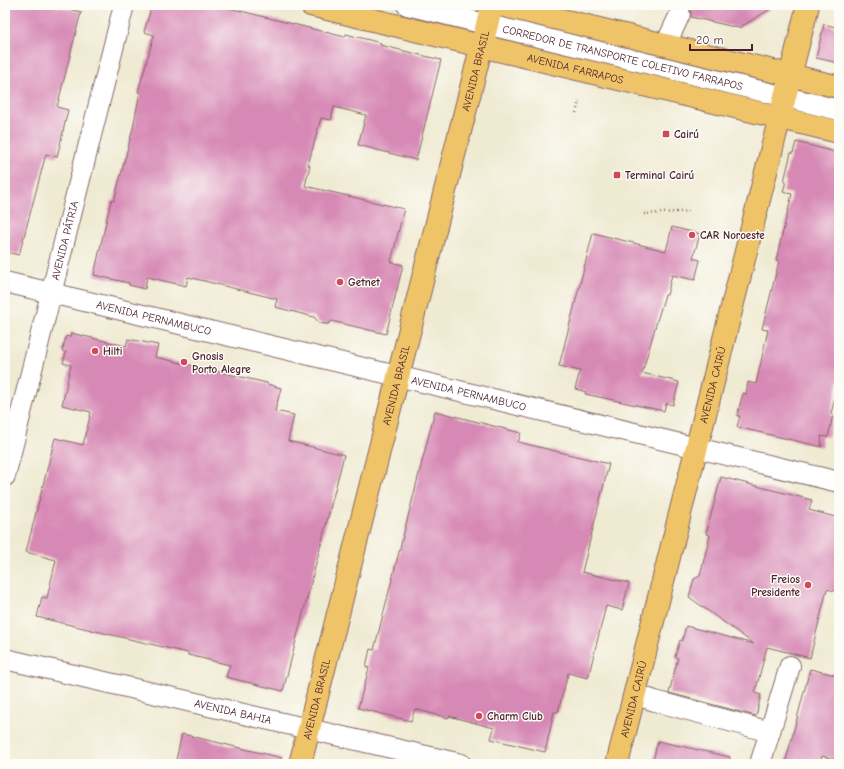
<svg xmlns="http://www.w3.org/2000/svg" width="844" height="769" viewBox="0 0 844 769" font-family="'Comic Neue',sans-serif">
  <style>
    .building { fill: #d789b5 }
    .lines { fill: none; stroke-linecap: round; stroke-linejoin: round }
    .minor-casing { stroke: #846665; stroke-width: 22 }
    .major-casing { stroke: #846665; stroke-width: 24 }
    .path { stroke: #846665; stroke-width: 2.5; stroke-dasharray: 1 3; stroke-linecap: butt }
    .minor { stroke: #fff; stroke-width: 20 }
    .major { stroke: #efc469; stroke-width: 22 }
    .poi-dot { fill: #d1495b; stroke: #fdfcf7; stroke-width: 1.5 }
    .labels { text-anchor: middle; dominant-baseline: central; stroke-width: 3; stroke-linejoin: round; paint-order: stroke }
    .street-label { font-size: 11px; fill: #4a1f2b; stroke: #fdfcf7 }
    .poi-label { font-size: 11px; font-weight: bold; fill: #4a1f2b; stroke: #fdfcf7; text-anchor: start }
  </style>
  <rect width="100%" height="100%" fill="#fdfcf7"/>
  <filter id="ink" filterUnits="userSpaceOnUse"><feTurbulence type="fractalNoise" baseFrequency=".025" numOctaves="2"/><feDisplacementMap in="SourceGraphic" scale="8" xChannelSelector="R" yChannelSelector="G"/><feConvolveMatrix kernelMatrix="1 2 1 2 8 2 1 2 1" color-interpolation-filters="sRGB"/></filter>
  <filter id="wash" filterUnits="userSpaceOnUse"><feTurbulence type="fractalNoise" baseFrequency=".012" numOctaves="4" result="noise"/><feDisplacementMap in="SourceGraphic" scale="16" xChannelSelector="R" yChannelSelector="G"/><feGaussianBlur stdDeviation="0.9" result="paint"/><feColorMatrix in="noise" values="0 0 0 0 0 0 0 0 0 0 0 0 0 0 0 0 0 1.4 0 .05"/><feComposite in="paint" operator="in"/></filter>
  <g filter="url(#wash)">
    <rect width="100%" height="100%" fill="#efead2"/>
    <g id="blocks">
      <g class="building">
        <path d="M 5,5 L 52,5 L 81,12 L 57,107 L 68,110 L 57,157 L 46,154 L 19,255 L 5,252 Z"/>
        <path d="M 152,5 L 217,5 L 345,37 L 346,34 L 381,43 L 380,45 L 441,60 L 416,160 L 358,145 L 366,115 L 334,107 L 331,120 L 321,118 L 308,165 L 310,166 L 305,186 L 404,209 L 391,262 L 403,265 L 386,334 L 332,321 L 328,324 L 324,324 L 318,322 L 314,317 L 275,307 L 277,299 L 188,277 L 186,286 L 147,277 L 145,289 L 129,285 L 129,283 L 94,275 L 111,200 L 114,201 L 133,128 L 140,92 L 138,92 L 154,35 L 144,32 Z"/>
        <path d="M 687,5 L 777,5 L 739,28 L 691,17 L 691,13 L 690,8 Z"/>
        <path d="M 824,24 L 839,28 L 839,63 L 816,58 Z"/>
        <path d="M 796,142 L 839,153 L 839,379 L 831,414 L 833,415 L 828,437 L 821,436 L 822,447 L 737,427 L 740,416 L 737,416 L 743,393 L 746,394 L 748,382 L 756,384 L 768,330 L 762,329 L 779,261 L 776,260 L 792,194 L 783,192 L 786,181 L 784,181 L 791,153 L 793,153 Z"/>
        <path d="M 672,227 L 700,234 L 693,258 L 700,260 L 695,280 L 672,275 L 667,295 L 665,295 L 657,321 L 642,373 L 679,382 L 673,405 L 666,403 L 664,411 L 585,394 L 586,392 L 575,389 L 580,371 L 559,366 L 593,233 L 666,251 Z"/>
        <path d="M 71,333 L 126,346 L 128,339 L 158,345 L 155,357 L 267,383 L 267,384 L 281,388 L 275,411 L 294,415 L 288,441 L 344,455 L 283,691 L 226,677 L 230,665 L 188,655 L 188,653 L 37,617 L 42,597 L 47,598 L 56,560 L 26,552 L 55,438 L 83,445 L 91,412 L 62,405 L 71,365 L 63,363 L 66,352 L 62,351 L 66,336 L 70,337 Z"/>
        <path d="M 435,411 L 521,433 L 518,442 L 609,464 L 582,572 L 629,583 L 622,610 L 606,606 L 588,678 L 568,673 L 558,712 L 554,712 L 545,752 L 491,739 L 494,728 L 449,716 L 448,718 L 415,709 L 411,721 L 358,708 L 369,668 L 366,667 L 370,649 L 374,650 Z"/>
        <path d="M 721,477 L 812,500 L 809,510 L 839,518 L 839,592 L 827,589 L 810,658 L 767,647 L 755,693 L 761,695 L 756,716 L 669,693 L 678,658 L 675,657 L 680,640 L 682,641 L 686,626 L 754,644 L 689,597 L 694,579 L 700,576 L 710,535 L 706,534 Z"/>
        <path d="M 810,669 L 839,676 L 839,760 L 822,756 L 820,764 L 785,764 Z"/>
        <path d="M 182,734 L 282,758 L 281,764 L 175,764 Z"/>
        <path d="M 658,741 L 730,757 L 729,764 L 652,764 Z"/>
      </g>
    </g>
  </g>
  <g filter="url(#ink)">
    <use href="#blocks" fill-opacity="0" stroke="#846665" stroke-width="1"/>
    <g class="lines">
      <g class="minor-casing">
        <g id="minor">
          <path id="s1" d="M 407,5 L 839,110"/>
          <path d="M 666,44 L 680,14"/>
          <path id="s2" d="M 5,282 L 839,482"/>
          <path id="s3" d="M 5,476 L 124,5"/>
          <path id="s4" d="M 5,659 L 461,764"/>
          <path d="M 634,694 L 655,701 L 770,732"/>
          <path d="M 760,764 L 790,666"/>
        </g>
      </g>
      <g class="major-casing">
        <g id="major">
          <path id="s5" d="M 311,5 L 839,132"/>
          <path d="M 500,5 L 839,87"/>
          <path id="s6" d="M 300,764 L 492,5"/>
          <path id="s7" d="M 617,764 L 808,5"/>
        </g>
      </g>
      <g class="path">
        <path d="M 576,113 L 579,101"/>
        <path d="M 644,214 L 691,211"/>
      </g>
      <use href="#minor" class="minor"/>
      <use href="#major" class="major"/>
    </g>
  </g>
  <g class="poi-dot">
    <rect x="662" y="130" width="8" height="8" rx="2"/>
    <rect x="613" y="171" width="8" height="8" rx="2"/>
    <circle cx="692" cy="235" r="4"/>
    <circle cx="340" cy="282" r="4"/>
    <circle cx="95" cy="351" r="4"/>
    <circle cx="184" cy="362" r="4"/>
    <circle cx="808" cy="585" r="4"/>
    <circle cx="479" cy="716" r="4"/>
  </g>
  <g class="labels">
    <g class="street-label">
      <text stroke="none"><textPath href="#s1" startOffset="222">CORREDOR DE TRANSPORTE COLETIVO FARRAPOS</textPath></text>
      <text stroke="none"><textPath href="#s5" startOffset="272">AVENIDA FARRAPOS</textPath></text>
      <text stroke="none"><textPath href="#s6" startOffset="715">AVENIDA BRASIL</textPath></text>
      <text stroke="none"><textPath href="#s3" startOffset="243">AVENIDA PÁTRIA</textPath></text>
      <text stroke="none"><textPath href="#s2" startOffset="153">AVENIDA PERNAMBUCO</textPath></text>
      <text stroke="none"><textPath href="#s7" startOffset="391">AVENIDA CAIRÚ</textPath></text>
      <text stroke="none"><textPath href="#s6" startOffset="391">AVENIDA BRASIL</textPath></text>
      <text stroke="none"><textPath href="#s2" startOffset="477">AVENIDA PERNAMBUCO</textPath></text>
      <text stroke="none"><textPath href="#s6" startOffset="67">AVENIDA BRASIL</textPath></text>
      <text stroke="none"><textPath href="#s7" startOffset="67">AVENIDA CAIRÚ</textPath></text>
      <text stroke="none"><textPath href="#s4" startOffset="234">AVENIDA BAHIA</textPath></text>
    </g>
    <g class="poi-label">
      <text x="674" y="134">Cairú</text>
      <text x="625" y="175">Terminal Cairú</text>
      <text x="700" y="235">CAR Noroeste</text>
      <text x="348" y="282">Getnet</text>
      <text x="103" y="351">Hilti</text>
      <text x="192" y="356">Gnosis<tspan x="192" dy="13">Porto Alegre</tspan></text>
      <text x="800" y="579" text-anchor="end">Freios<tspan x="800" dy="13">Presidente</tspan></text>
      <text x="487" y="716">Charm Club</text>
    </g>
  </g>
  <rect width="844" height="769" fill="none" stroke="#fdfcf7" stroke-width="20"/>
  <path d="M690 44v6h62v-6" fill="none" stroke="#4a1f2b" stroke-width="2"/>
  <text x="696" y="44" font-size="12" fill="#4a1f2b" stroke="#fdfcf7" stroke-width="3" paint-order="stroke">20 m</text>
</svg>
